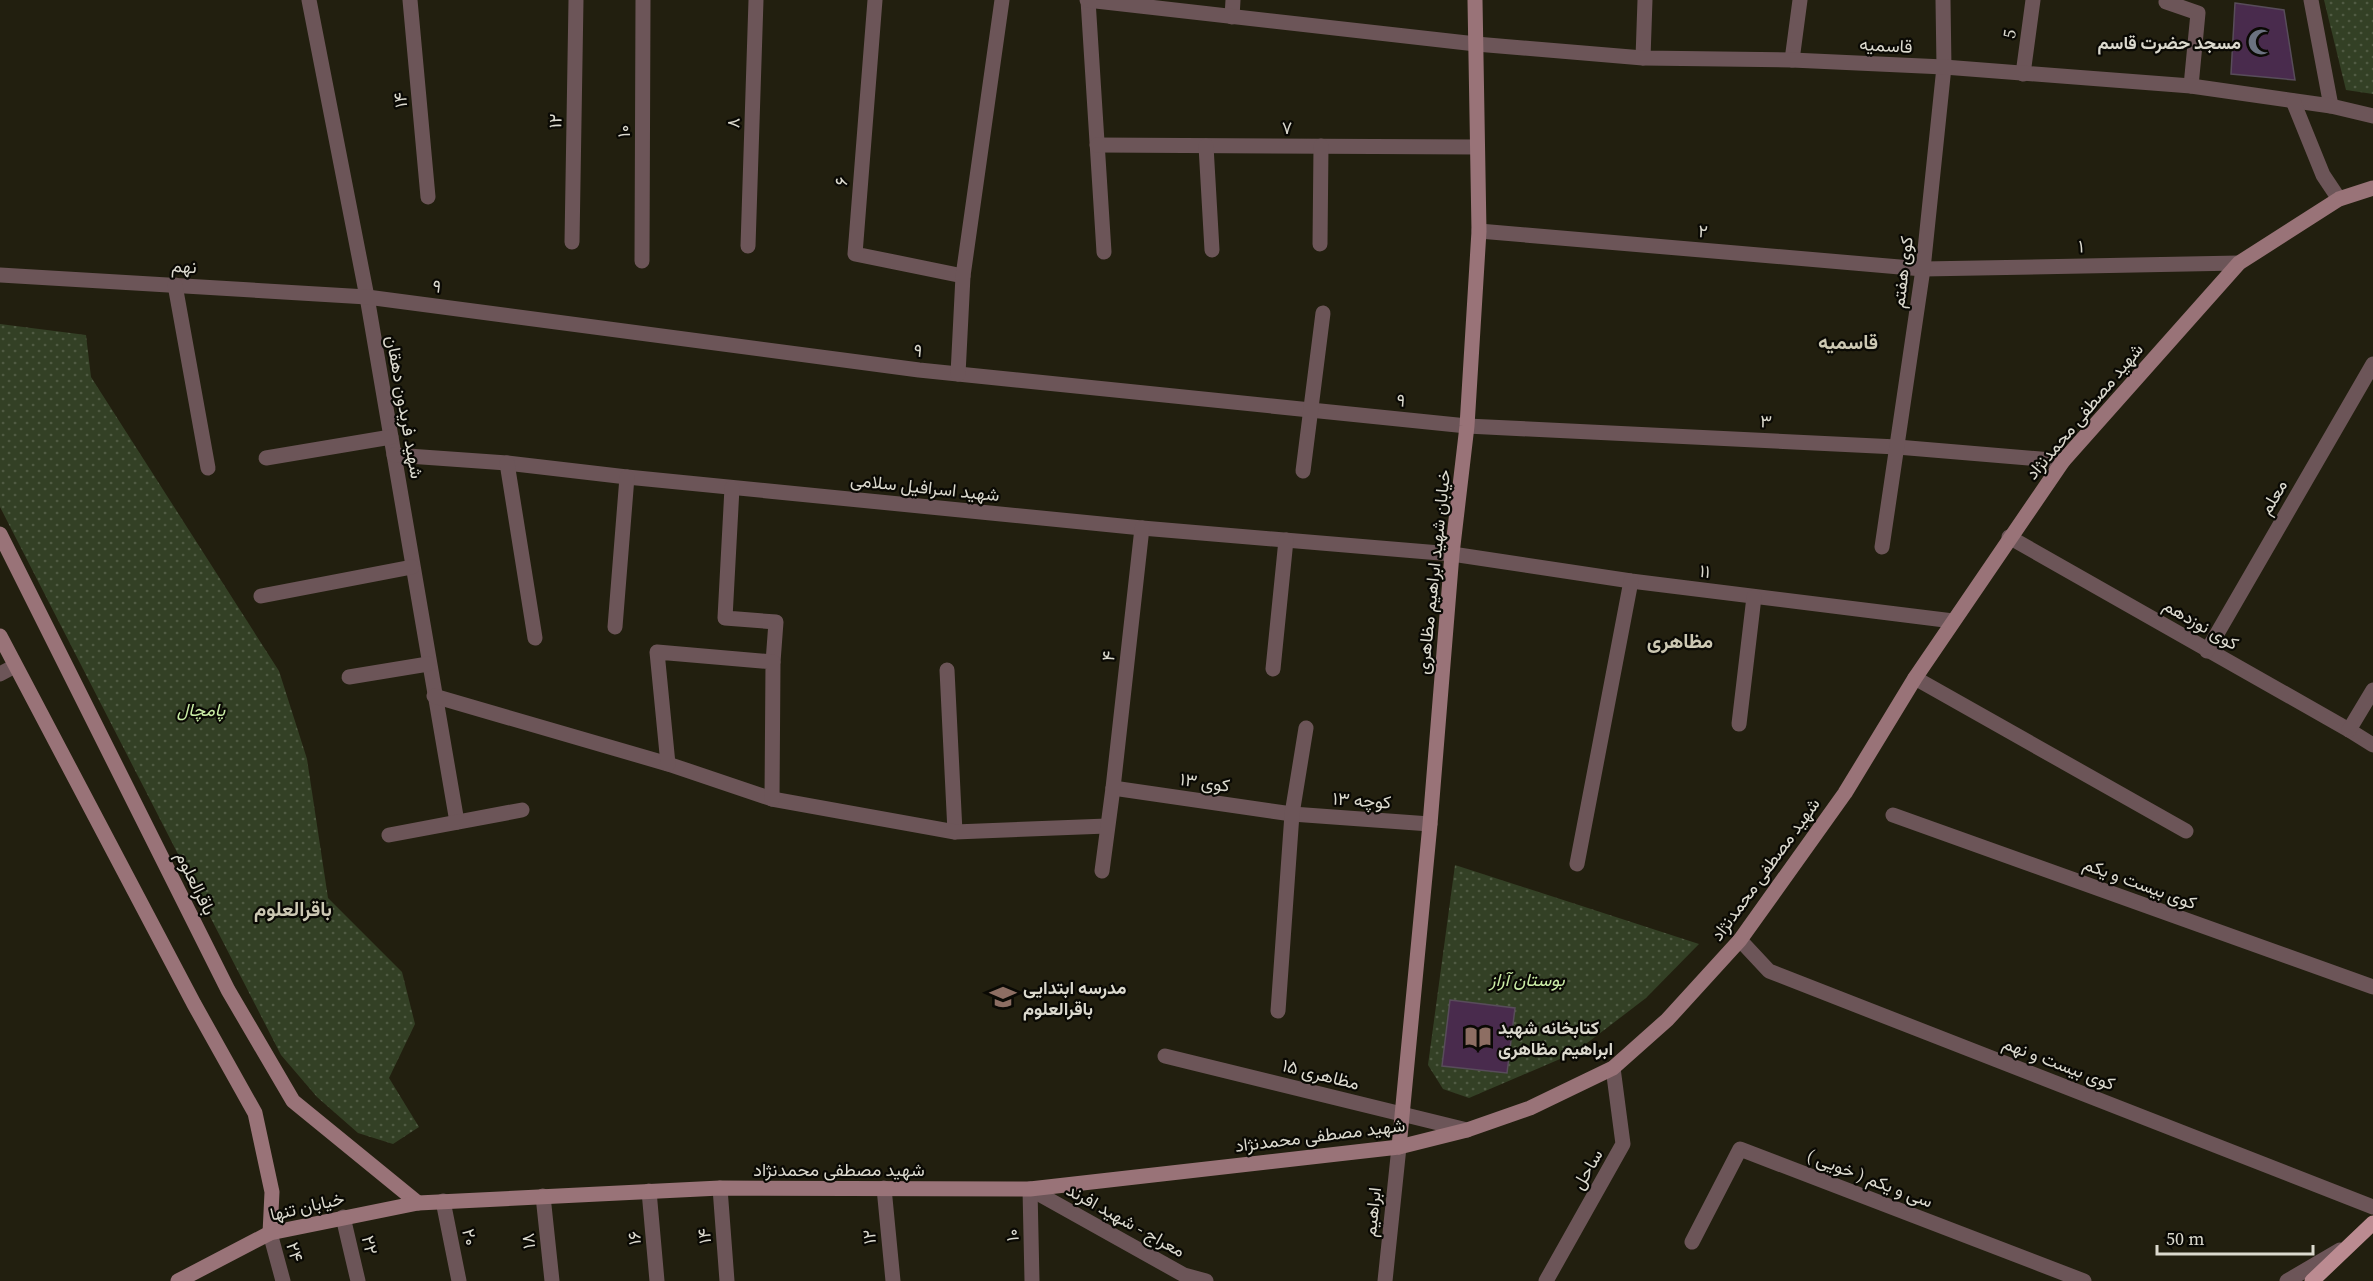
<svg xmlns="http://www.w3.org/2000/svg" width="2373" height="1281" viewBox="0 0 2373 1281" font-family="'Source Serif 4',Vazirmatn,serif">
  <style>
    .park { fill: url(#park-dots) }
    .building { fill: #492b4d; stroke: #584c5a; stroke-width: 1.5 }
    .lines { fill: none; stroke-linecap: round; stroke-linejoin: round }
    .minor { stroke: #6c5558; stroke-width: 15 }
    .tertiary { stroke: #6c5558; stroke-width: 15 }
    .secondary { stroke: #997378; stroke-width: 15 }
    .primary { stroke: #bb8b91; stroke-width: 15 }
    .labels { text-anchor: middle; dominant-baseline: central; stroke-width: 4.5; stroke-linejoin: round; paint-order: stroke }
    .street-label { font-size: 18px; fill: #dbd9ce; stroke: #0a0904 }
    .poi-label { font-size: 18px; font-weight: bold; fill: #dbd9ce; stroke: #0a0904; text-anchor: start }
    .park-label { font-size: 18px; font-style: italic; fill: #cbeea7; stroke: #0a0904 }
    .neighbourhood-label { font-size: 20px; font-weight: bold; fill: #ccc8b3; stroke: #0a0904 }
  </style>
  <defs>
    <pattern id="park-dots" width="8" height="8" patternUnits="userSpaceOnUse" patternTransform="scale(1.5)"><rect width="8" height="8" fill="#334025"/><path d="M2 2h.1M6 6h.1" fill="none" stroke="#505b43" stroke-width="1.8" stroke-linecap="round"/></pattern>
  </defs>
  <rect width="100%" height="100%" fill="#221f0f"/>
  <g class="park">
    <path d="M 2324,0 L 2373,0 L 2373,94 L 2346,90 Z"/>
    <path d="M 0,324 L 86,335 L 91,377 L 279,671 L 307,759 L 328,898 L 402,972 L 415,1024 L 389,1078 L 419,1127 L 393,1144 L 358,1133 L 317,1097 L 281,1055 L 0,507 Z"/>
    <path d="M 1455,865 L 1699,944 L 1646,998 L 1574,1053 L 1469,1098 L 1443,1089 L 1428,1065 Z"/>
  </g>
  <g class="building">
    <path d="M 2235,3 L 2284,10 L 2295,80 L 2231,74 Z"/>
    <path d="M 1450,1000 L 1515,1008 L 1507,1073 L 1442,1066 Z"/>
  </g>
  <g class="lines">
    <g class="minor">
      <path d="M 309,0 L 367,297 L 457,822"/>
      <path d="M 410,0 L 428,197"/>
      <path d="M 875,0 L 855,254 L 963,276"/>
      <path d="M 1088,0 L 1104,252"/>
      <path d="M 2311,0 L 2331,106"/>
      <path d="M 2166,2 L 2198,13 L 2191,86"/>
      <path d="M 1232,17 L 1233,0"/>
      <path d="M 1643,58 L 1645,0"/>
      <path d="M 1792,60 L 1800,0"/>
      <path d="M 2023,74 L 2033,0"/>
      <path d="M 1097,145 L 1477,147"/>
      <path d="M 1206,146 L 1212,250"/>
      <path d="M 1479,231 L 1923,269 L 2239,263"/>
      <path d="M 572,242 L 576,0"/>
      <path d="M 1320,244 L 1321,146"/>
      <path d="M 748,246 L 756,0"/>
      <path d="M 642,261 L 643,0"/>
      <path d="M 0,275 L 367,297 L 919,370 L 1467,426 L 1897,447 L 2063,461"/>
      <path d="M 175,285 L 208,468"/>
      <path d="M 958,374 L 963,276 L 1002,0"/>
      <path d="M 394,455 L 507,463 L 627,477 L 1142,528 L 1452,554 L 1631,581 L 1953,621"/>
      <path d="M 266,458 L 391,437"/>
      <path d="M 507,463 L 535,638"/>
      <path d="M 1303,471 L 1323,313"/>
      <path d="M 732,488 L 725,618 L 776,622 L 773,662"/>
      <path d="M 2009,537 L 2349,730 L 2373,745"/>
      <path d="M 1882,547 L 1923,269 L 1944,67 L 1943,0"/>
      <path d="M 261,596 L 412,567"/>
      <path d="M 615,627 L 627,477"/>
      <path d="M 2207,651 L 2373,364"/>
      <path d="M 1273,669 L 1286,540"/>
      <path d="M 947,670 L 955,832"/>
      <path d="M 0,674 L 15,666"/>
      <path d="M 349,677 L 428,664"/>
      <path d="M 1915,678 L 2186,831"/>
      <path d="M 434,696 L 668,764 L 772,799 L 955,832 L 1107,826"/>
      <path d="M 1739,724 L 1754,597"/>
      <path d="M 2349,730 L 2373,690"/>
      <path d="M 668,764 L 657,652 L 773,662 L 772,799"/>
      <path d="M 1113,788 L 1292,814 L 1430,824"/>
      <path d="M 1893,815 L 2373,987"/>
      <path d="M 389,835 L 522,810"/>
      <path d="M 1577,864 L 1631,581"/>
      <path d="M 1102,871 L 1113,788 L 1142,528"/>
      <path d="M 1740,940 L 1769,971 L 2373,1207"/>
      <path d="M 1278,1011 L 1292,814 L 1306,728"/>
      <path d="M 1165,1056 L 1467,1130"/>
      <path d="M 720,1188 L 727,1281"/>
      <path d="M 884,1188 L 893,1281"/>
      <path d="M 1030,1189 L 1184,1275 L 1206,1281"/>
      <path d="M 1030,1189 L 1032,1281"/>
      <path d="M 649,1191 L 657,1281"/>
      <path d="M 543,1196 L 552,1281"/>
      <path d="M 443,1201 L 459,1281"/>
      <path d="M 343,1217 L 358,1281"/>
      <path d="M 270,1233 L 283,1281"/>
      <path d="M 1692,1242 L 1740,1149 L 2084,1281"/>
      <path d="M 1385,1281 L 1399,1147"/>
      <path d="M 1546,1281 L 1623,1144 L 1613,1068"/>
      <path d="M 2287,1281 L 2340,1250"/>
    </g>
    <g class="tertiary">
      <path d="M 1087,0 L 1476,44 L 1643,58 L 1792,60 L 1944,67 L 2191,86 L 2331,106 L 2373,116"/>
      <path d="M 2293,101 L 2323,175 L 2339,199"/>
    </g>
    <g class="secondary">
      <path d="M 0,534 L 228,990 L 293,1101 L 418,1203"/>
      <path d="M 0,636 L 194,1004 L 255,1113 L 272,1192 L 270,1233"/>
      <path d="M 1399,1147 L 1430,824 L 1452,554 L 1467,426 L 1479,231 L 1475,0"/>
      <path d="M 178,1281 L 270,1233 L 418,1203 L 720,1188 L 1030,1189 L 1399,1147 L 1467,1130 L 1530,1108 L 1613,1068 L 1667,1020 L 1740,940 L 1845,793 L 1915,678 L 2063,461 L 2239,263 L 2339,199 L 2373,188"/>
    </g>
    <path class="primary" d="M 2312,1281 L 2373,1223"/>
  </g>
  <defs>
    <g id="mosque-bare" transform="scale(2.07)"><path d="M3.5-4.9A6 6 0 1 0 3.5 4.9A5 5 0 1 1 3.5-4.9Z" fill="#6b7280" stroke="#0a0904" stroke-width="2.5" paint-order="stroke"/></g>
    <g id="school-bare" transform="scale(2.07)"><path d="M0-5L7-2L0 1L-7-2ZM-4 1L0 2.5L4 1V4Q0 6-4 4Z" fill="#8d6e63" stroke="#0a0904" stroke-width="2.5" paint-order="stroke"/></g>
    <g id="library-bare" transform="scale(2.07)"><path d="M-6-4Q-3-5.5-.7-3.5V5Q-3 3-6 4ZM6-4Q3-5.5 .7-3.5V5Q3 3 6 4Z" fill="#8d6e63" stroke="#0a0904" stroke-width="2.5" paint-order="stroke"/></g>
  </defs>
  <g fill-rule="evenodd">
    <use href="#mosque-bare" x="2261" y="42"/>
    <use href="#school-bare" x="1003" y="997"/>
    <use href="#library-bare" x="1478" y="1037"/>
  </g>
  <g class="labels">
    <g class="street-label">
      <text transform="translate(2009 34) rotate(-82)">5</text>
      <text transform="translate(1886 45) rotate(3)">قاسمیه</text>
      <text transform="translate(400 100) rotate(-95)">۱۴</text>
      <text transform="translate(555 121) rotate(-89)">۱۲</text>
      <text transform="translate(733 123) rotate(-88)">۸</text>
      <text x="1287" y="127">۷</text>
      <text transform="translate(623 131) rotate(-90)">۱۰</text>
      <text transform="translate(841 181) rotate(-85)">۶</text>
      <text transform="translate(1703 231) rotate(5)">۲</text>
      <text transform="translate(2081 246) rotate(-1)">۱</text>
      <text transform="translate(184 266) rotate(3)">نهم</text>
      <text transform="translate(1902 272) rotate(-83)">کوی هفتم</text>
      <text transform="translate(437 286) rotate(8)">۹</text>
      <text transform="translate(918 350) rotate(7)">۹</text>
      <text transform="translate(1401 400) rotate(6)">۹</text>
      <text transform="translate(405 407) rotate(80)">شهید فریدون دهقان</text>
      <text transform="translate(2084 411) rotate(-50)">شهید مصطفی محمدنژاد</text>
      <text transform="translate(1766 421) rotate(3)">۳</text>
      <text transform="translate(925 487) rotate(6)">شهید اسرافیل سلامی</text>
      <text transform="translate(2273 497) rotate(-60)">معلم</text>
      <text transform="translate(1705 571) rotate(7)">۱۱</text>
      <text transform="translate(1433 572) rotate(-84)">خیابان شهید ابراهیم مظاهری</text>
      <text transform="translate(2201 624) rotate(30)">کوی نوزدهم</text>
      <text transform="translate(1108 656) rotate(-84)">۴</text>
      <text transform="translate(1205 782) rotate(8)">کوی ۱۳</text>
      <text transform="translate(1362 800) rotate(4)">کوچه ۱۳</text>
      <text transform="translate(1765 869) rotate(-54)">شهید مصطفی محمدنژاد</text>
      <text transform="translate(196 883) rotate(64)">باقرالعلوم</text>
      <text transform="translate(2140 883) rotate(20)">کوی بیست و یکم</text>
      <text transform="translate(2059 1063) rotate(21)">کوی بیست و نهم</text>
      <text transform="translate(1321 1074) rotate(14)">۱۵ مظاهری</text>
      <text transform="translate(1320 1135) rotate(-7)">شهید مصطفی محمدنژاد</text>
      <text x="839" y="1169">شهید مصطفی محمدنژاد</text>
      <text transform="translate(1587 1169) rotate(-60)">ساحل</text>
      <text transform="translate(1870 1178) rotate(21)">سی و یکم ( خویی )</text>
      <text transform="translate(307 1206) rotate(-13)">خیابان تنها</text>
      <text transform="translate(1372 1212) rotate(-84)">ابراهیم</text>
      <text transform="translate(1126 1220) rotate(29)">معراج - شهید افرند</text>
      <text transform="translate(1012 1235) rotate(-92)">۱۰</text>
      <text transform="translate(704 1236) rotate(-95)">۱۴</text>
      <text transform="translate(470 1237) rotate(79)">۲۰</text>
      <text transform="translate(869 1237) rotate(-95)">۱۲</text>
      <text transform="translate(634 1238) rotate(-95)">۱۶</text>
      <text transform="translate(528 1241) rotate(-96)">۱۸</text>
      <text transform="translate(370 1245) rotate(77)">۲۲</text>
      <text transform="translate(295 1252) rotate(74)">۲۴</text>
    </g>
    <g class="poi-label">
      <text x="2241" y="42" text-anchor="end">مسجد حضرت قاسم</text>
      <text x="1023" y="987">مدرسه ابتدایی<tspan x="1023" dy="21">باقرالعلوم</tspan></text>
      <text x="1498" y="1027">کتابخانه شهید<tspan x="1498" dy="21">ابراهیم مظاهری</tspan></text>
    </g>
    <g class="park-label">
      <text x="201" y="709">پامچال</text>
      <text x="1527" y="979">بوستان آراز</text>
    </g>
    <g class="neighbourhood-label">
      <text x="1848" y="342">قاسمیه</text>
      <text x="1680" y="641">مظاهری</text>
      <text x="293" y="909">باقرالعلوم</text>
    </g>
  </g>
  <path d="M2157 1245v9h156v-9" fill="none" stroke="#dbd9ce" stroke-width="3"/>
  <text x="2166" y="1245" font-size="18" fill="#dbd9ce" stroke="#0a0904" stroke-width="4.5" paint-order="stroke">50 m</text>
</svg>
